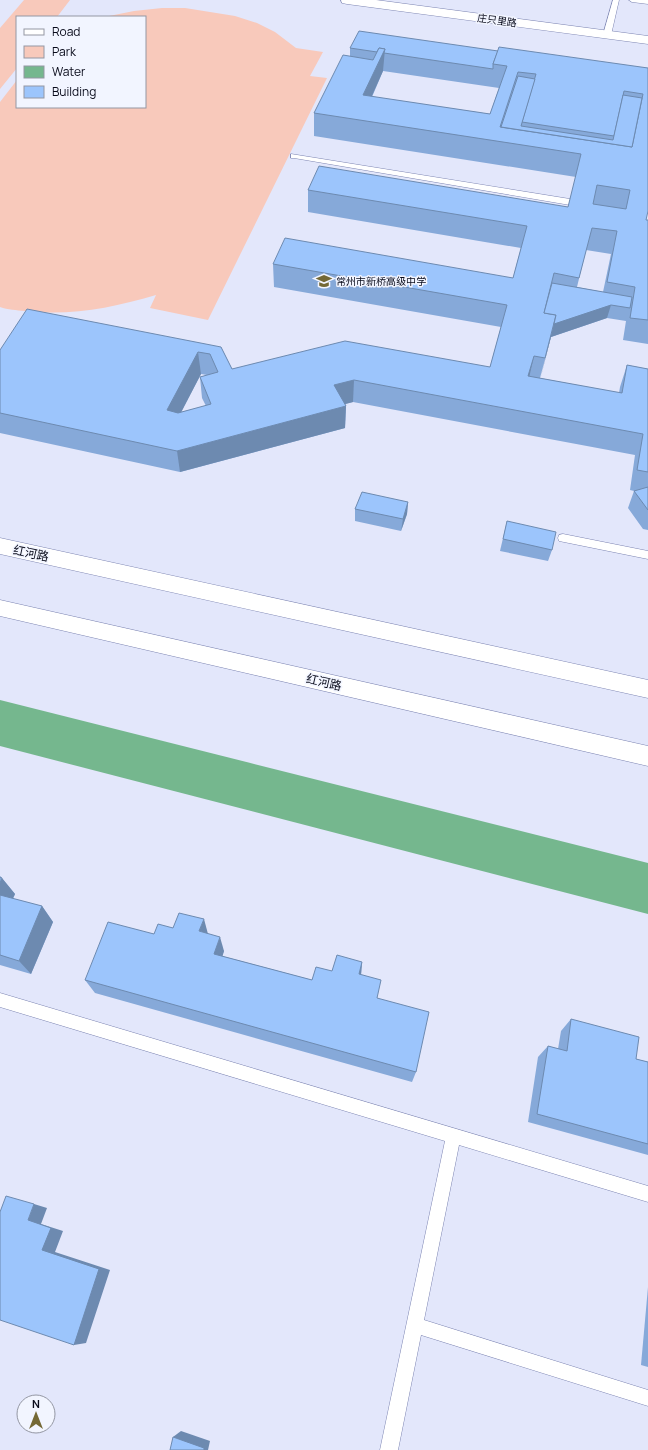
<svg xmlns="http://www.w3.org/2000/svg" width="648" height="1450" viewBox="0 0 648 1450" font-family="Manrope,'Noto Sans SC',sans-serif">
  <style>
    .green { fill: #f8c9bb }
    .water { fill: #75b78e }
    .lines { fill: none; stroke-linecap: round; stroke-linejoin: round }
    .lane-casing { stroke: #7d85b2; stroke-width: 1 }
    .street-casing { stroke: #7d85b2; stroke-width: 1 }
    .secondary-casing { stroke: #7d85b2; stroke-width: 1 }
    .lane { fill: #fff; fill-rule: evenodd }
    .street { fill: #fff; fill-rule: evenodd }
    .secondary { fill: #fff; fill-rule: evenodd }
    .wall { fill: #86a9d9; fill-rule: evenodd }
    .shaded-wall { fill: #6d8ab0 }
    .building { fill: #9cc5fc; stroke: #6d8ab0; fill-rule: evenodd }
    .labels { text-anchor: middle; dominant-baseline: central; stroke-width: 3; stroke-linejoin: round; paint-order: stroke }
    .far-street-label { font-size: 10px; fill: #080a1a; stroke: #f2f5ff }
    .far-poi-label { font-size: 10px; fill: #080a1a; stroke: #f2f5ff; text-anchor: start }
    .street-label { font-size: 12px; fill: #080a1a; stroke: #f2f5ff }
  </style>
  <rect width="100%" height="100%" fill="#e3e7fb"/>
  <g class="green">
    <path d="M 24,0 L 70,0 L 57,17 L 17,17 L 17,68 L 0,89 L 0,28 Z"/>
    <path d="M 162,8 L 185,8 L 235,16 L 257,23 L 275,32 L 296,48 L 323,52 L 310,76 L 327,78 L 208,320 L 150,308 L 156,295 C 112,308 71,316 25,311 C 16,310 8,310 0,307 L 0,102 L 17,80 L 17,107 L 145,107 L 145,17 L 104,17 L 134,11 Z"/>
  </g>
  <path class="water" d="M 0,700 L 648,863 L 648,914 L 0,746 Z"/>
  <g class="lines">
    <g class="lane-casing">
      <g id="lane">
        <path d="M 613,0 L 619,0 L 611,35 L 607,37 L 603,35 Z"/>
        <path d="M 629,0 L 648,0 L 648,4 L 632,2 Z"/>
        <path d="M 291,154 L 570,199 L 574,202 L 570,205 L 294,158 L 291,158 Z"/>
        <path d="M 563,534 L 648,551 L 648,559 L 559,541 L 558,538 L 559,535 Z"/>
        <path d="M 0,993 L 648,1186 L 648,1202 L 459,1145 L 424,1320 L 648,1390 L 648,1406 L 421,1335 L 398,1450 L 380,1450 L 445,1141 L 0,1007 Z"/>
      </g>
    </g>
    <g class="street-casing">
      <path id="street" d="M 341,0 L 376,0 L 648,36 L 648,44 L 347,4 L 342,3 Z"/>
    </g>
    <g class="secondary-casing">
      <g id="secondary">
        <path d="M 0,538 L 648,680 L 648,698 L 0,554 Z"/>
        <path d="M 0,600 L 648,746 L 648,766 L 0,616 Z"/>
      </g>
    </g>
    <use href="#lane" class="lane"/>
    <use href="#street" class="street"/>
    <use href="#secondary" class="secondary"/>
  </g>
  <g class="wall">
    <path d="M 350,48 L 498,51 L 648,68 L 646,220 L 648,220 L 648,344 L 623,340 L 626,321 L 607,318 L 551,337 L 540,378 L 619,393 L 620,387 L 627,365 L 648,369 L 648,530 L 643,529 L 628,508 L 634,491 L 630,490 L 635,455 L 353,402 L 345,404 L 346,406 L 345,428 L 180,472 L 0,433 L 0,350 L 221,347 L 232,369 L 490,367 L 501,327 L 274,287 L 273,264 L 513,278 L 521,248 L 308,212 L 308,190 L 568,207 L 576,177 L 314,136 L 314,113 L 350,56 ZM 383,71 L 499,88 L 490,114 L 372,97 ZM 586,250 L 611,254 L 603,292 L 577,287 ZM 201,374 L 207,375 L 200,377 L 202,398 L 206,406 L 181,412 Z"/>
    <path d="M 408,502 L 407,514 L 401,531 L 355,521 L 355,509 Z"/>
    <path d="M 507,521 L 552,550 L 548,561 L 500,551 Z"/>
    <path d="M 0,876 L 15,894 L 13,899 L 42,906 L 53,922 L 31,974 L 0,965 Z"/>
    <path d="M 173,928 L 208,934 L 224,951 L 222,956 L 312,980 L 332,971 L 362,962 L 361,975 L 377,998 L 416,1072 L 412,1082 L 95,993 L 85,980 L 154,934 Z"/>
    <path d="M 571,1019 L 636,1059 L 648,1062 L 648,1155 L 528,1122 L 538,1057 L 548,1046 L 558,1049 L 561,1031 Z"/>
    <path d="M 648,1287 L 648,1367 L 641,1365 Z"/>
  </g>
  <g class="shaded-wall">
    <path d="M 385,49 L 383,71 L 362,118 L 363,95 Z"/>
    <path d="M 611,305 L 607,318 L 551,337 L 540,380 L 556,315 Z"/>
    <path d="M 198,352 L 201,374 L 171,432 L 167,410 Z"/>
    <path d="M 534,356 L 529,378 L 528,376 Z"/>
    <path d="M 354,380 L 353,402 L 334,407 L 334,385 Z"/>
    <path d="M 346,406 L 345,428 L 180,472 L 177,451 Z"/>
    <path d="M 408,502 L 407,514 L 401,531 L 403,519 Z"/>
    <path d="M 2,878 L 15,894 L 7,910 L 0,900 L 0,883 Z"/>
    <path d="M 42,906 L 53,922 L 31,974 L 19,961 Z"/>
    <path d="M 204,919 L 208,934 L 199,931 Z"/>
    <path d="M 220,937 L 224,951 L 219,968 L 214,954 Z"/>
    <path d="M 362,962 L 361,975 L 359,974 Z"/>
    <path d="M 34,1204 L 47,1208 L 41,1224 L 63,1231 L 55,1252 L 110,1270 L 86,1343 L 74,1345 L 42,1250 L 28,1220 Z"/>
    <path d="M 181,1431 L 210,1441 L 208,1450 L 204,1450 L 173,1437 Z"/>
  </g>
  <g class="building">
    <path d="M 359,31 L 498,51 L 493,64 L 493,69 L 384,53 L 385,49 L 379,48 L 377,52 L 350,48 Z"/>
    <path d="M 499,47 L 648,68 L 648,211 L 646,220 L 648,220 L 648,320 L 630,318 L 635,287 L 607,282 L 617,231 L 592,228 L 579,278 L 554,273 L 544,313 L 556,315 L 545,358 L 534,356 L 528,376 L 622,393 L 627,365 L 648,369 L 648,472 L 637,470 L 643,434 L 354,380 L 334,385 L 346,406 L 177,451 L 0,413 L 0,350 L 27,309 L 221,347 L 232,369 L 345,341 L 490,367 L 507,305 L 273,264 L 285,238 L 513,278 L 527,226 L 308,190 L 319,166 L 568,207 L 581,154 L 314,113 L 343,55 L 373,60 L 379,48 L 385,49 L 363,95 L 490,114 L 507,66 L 493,64 ZM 518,72 L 536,74 L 522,122 L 614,136 L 624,91 L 643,94 L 632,147 L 500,127 ZM 597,185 L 630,190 L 626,209 L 593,204 ZM 198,352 L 210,354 L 218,372 L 200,377 L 211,404 L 178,413 L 167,410 Z"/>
    <path d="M 518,76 L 535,79 L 521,126 L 613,140 L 623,95 L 642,98 L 632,147 L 501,127 Z"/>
    <path d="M 552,283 L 632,297 L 630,308 L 611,305 L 554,324 L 556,315 L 544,313 Z"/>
    <path d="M 648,487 L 648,510 L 634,491 Z"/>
    <path d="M 362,492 L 408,502 L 403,519 L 355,509 Z"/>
    <path d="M 507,521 L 556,532 L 552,550 L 503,539 Z"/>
    <path d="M 0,877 L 2,878 L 0,883 Z"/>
    <path d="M 0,895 L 42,906 L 19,961 L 0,955 Z"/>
    <path d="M 179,913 L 204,919 L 199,931 L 220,937 L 214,954 L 312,980 L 316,967 L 332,971 L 337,955 L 362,962 L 359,974 L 381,980 L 377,998 L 429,1012 L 416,1072 L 85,980 L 108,922 L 154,934 L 158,924 L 173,928 Z"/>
    <path d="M 571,1019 L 639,1037 L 636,1059 L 648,1062 L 648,1144 L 537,1114 L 548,1046 L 567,1051 Z"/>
    <path d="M 6,1196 L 34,1204 L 28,1220 L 51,1228 L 42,1250 L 99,1269 L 74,1345 L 0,1320 L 0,1212 Z"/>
    <path d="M 173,1437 L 204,1448 L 204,1450 L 170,1450 Z"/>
  </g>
  <defs>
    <g id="school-bare" transform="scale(1.2)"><path d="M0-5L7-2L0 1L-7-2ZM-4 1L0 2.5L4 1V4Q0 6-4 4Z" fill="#746835" stroke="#f2f5ff" stroke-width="2.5" paint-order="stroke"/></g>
  </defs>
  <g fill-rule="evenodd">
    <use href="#school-bare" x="324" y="281"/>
  </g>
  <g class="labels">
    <g class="far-street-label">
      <text transform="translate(497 20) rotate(8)">庄只里路</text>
    </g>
    <g class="far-poi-label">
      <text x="336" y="281">常州市新桥高级中学</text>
    </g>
    <g class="street-label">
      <text transform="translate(31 553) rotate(12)">红河路</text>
      <text transform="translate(324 682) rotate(13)">红河路</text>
    </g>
  </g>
  <rect x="16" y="16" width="130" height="92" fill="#f2f5ff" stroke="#9497a3"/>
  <rect x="24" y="29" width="20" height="6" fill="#ffffff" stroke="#9497a3"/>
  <text x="52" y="36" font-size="12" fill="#080a1a">Road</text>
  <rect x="24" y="46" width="20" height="12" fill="#f8c9bb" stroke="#9497a3"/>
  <text x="52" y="56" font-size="12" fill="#080a1a">Park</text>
  <rect x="24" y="66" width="20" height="12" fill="#75b78e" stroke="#9497a3"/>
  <text x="52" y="76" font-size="12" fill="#080a1a">Water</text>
  <rect x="24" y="86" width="20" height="12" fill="#9cc5fc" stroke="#9497a3"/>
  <text x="52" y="96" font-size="12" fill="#080a1a">Building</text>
  <g transform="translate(36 1414)"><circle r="19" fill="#f2f5ff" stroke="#9497a3"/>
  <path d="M0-3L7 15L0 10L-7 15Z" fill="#746835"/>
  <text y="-6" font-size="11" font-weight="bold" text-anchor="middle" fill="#080a1a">N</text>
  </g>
</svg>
